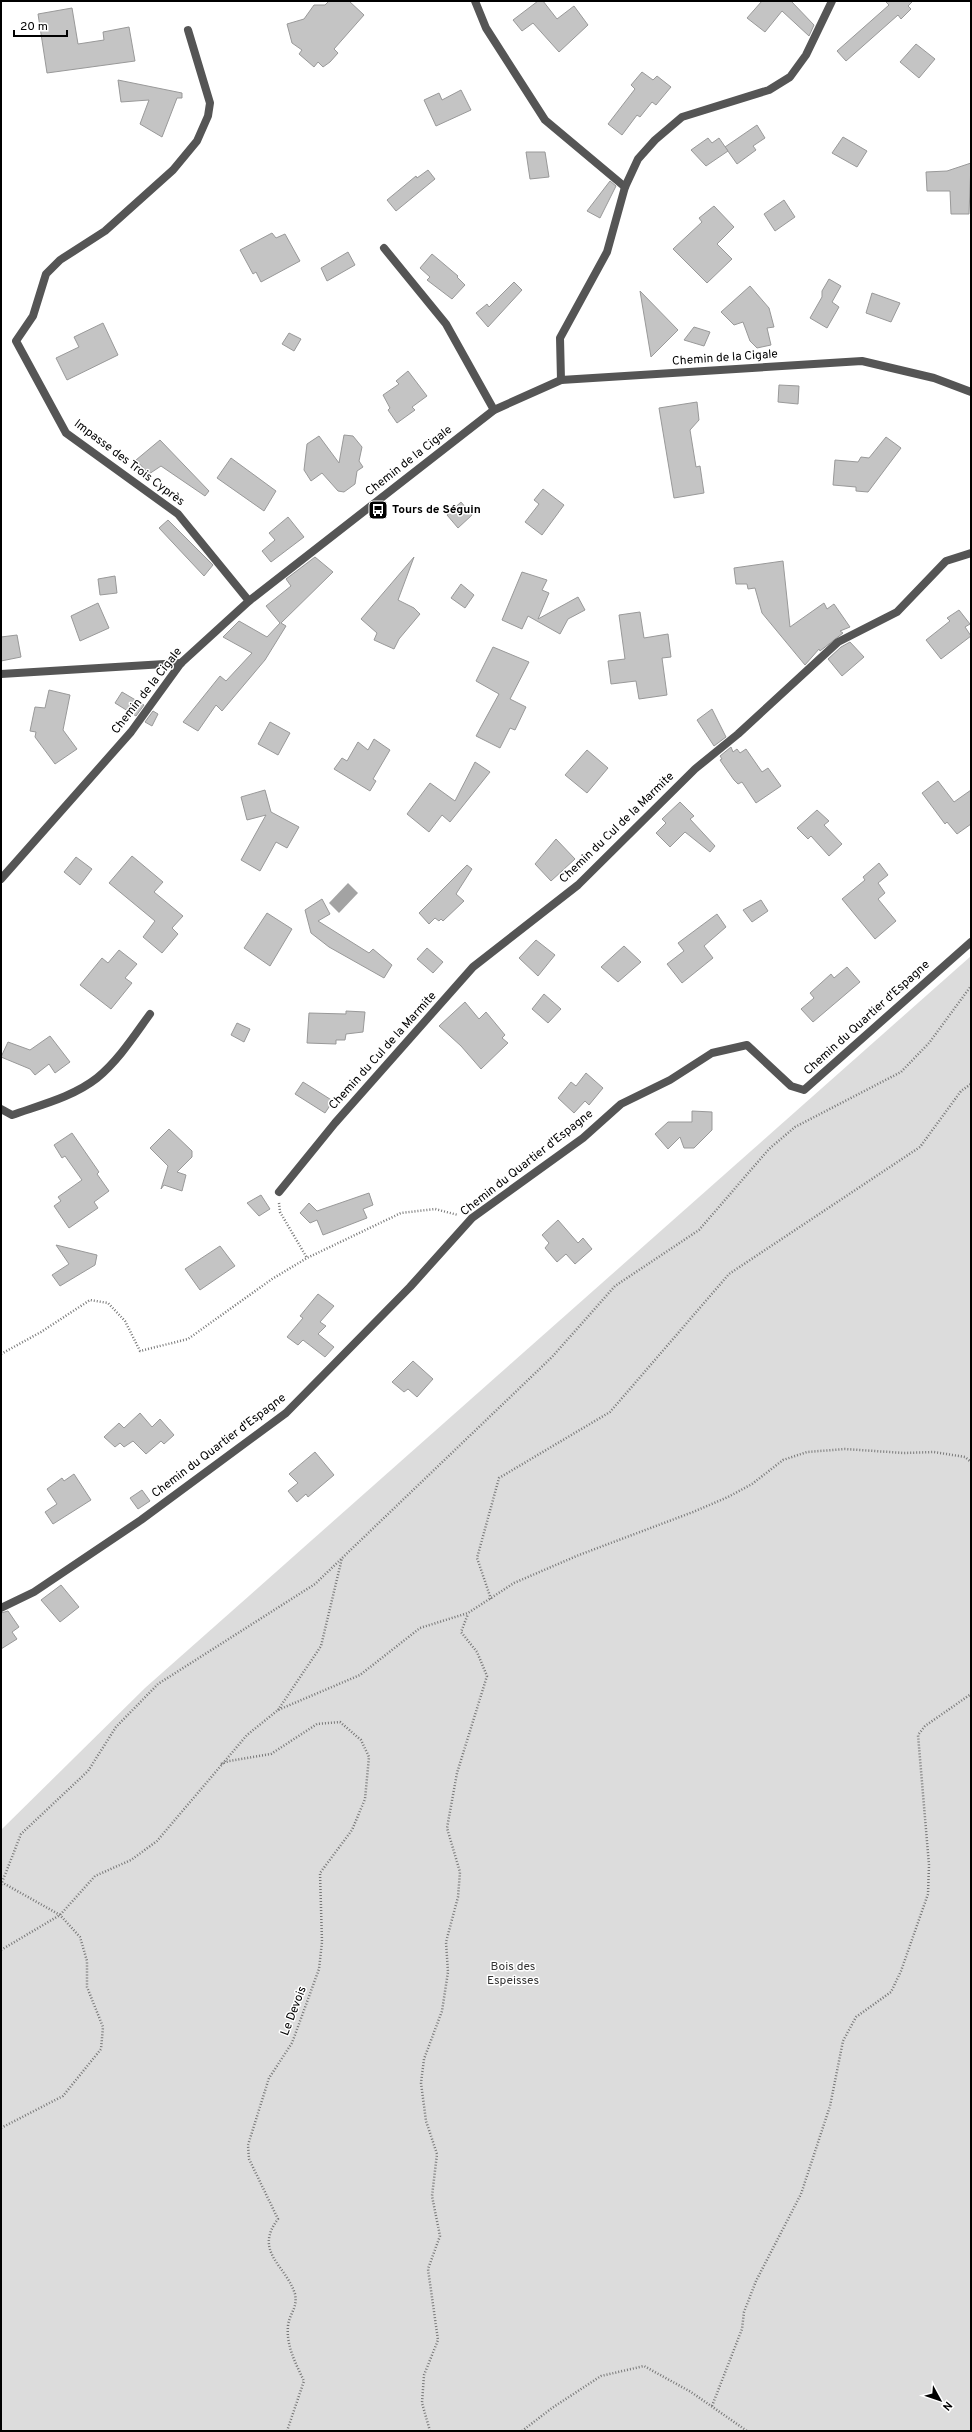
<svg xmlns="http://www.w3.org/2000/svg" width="972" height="2432" viewBox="0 0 972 2432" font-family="Overpass,sans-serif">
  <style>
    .green { fill: #dcdcdc }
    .water { fill: #a3a3a3 }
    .building { fill: #c4c4c4; stroke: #999 }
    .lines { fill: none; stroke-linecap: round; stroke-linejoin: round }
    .path { stroke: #777; stroke-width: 2.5; stroke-dasharray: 1 2; stroke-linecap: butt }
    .minor { stroke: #555; stroke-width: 8 }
    .labels { text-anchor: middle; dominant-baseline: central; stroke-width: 3; stroke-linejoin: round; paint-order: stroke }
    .street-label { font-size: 12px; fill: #000; stroke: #fff }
    .poi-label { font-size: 12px; font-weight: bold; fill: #000; stroke: #fff; text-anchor: start }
    .park-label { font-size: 12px; fill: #333; stroke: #fff }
  </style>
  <rect width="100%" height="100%" fill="#fff"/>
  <path class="green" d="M 971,956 L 971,2431 L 1,2431 L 1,1830 L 145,1688 Z"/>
  <path class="water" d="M 348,883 L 358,893 L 339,913 L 329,903 Z"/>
  <g class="building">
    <path d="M 329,1 L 349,1 L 364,15 L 334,49 L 338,53 L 330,62 L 323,67 L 318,62 L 314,67 L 299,54 L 302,50 L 292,43 L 287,24 L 304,19 L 314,5 L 325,5 Z"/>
    <path d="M 538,1 L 543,1 L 557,19 L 574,6 L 588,25 L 559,52 L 533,23 L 522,31 L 513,20 Z"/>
    <path d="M 762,1 L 791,1 L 814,25 L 809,36 L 782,11 L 765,32 L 747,18 Z"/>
    <path d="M 885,1 L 913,1 L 908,6 L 911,9 L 901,19 L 898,15 L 846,61 L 837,51 L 889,5 Z"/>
    <path d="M 72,8 L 78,44 L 104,40 L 103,32 L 129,27 L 135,61 L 47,73 L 38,14 Z"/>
    <path d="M 916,44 L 935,59 L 919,78 L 900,62 Z"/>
    <path d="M 642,72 L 653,80 L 657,76 L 671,87 L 656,105 L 652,102 L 640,117 L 637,115 L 622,135 L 608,124 L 635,89 L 631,85 Z"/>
    <path d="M 118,80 L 182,93 L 182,98 L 177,98 L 162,137 L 140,124 L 149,100 L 121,102 Z"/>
    <path d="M 461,90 L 471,110 L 436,126 L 424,100 L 439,93 L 442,100 Z"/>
    <path d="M 757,125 L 765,138 L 753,146 L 756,150 L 737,164 L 725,147 Z"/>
    <path d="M 843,137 L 867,151 L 857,167 L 832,153 Z"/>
    <path d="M 708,138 L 712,143 L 719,138 L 728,151 L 706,166 L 691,150 Z"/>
    <path d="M 526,152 L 545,152 L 549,177 L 530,179 Z"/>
    <path d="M 971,163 L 969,214 L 951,214 L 950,191 L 927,191 L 926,172 L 947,171 Z"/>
    <path d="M 428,170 L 435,179 L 396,211 L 387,200 L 416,176 L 417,178 Z"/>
    <path d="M 610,181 L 616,186 L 600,218 L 587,211 Z"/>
    <path d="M 784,200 L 795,217 L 775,231 L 764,214 Z"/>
    <path d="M 714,206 L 734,227 L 717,244 L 732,259 L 707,283 L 673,249 L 702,222 L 699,218 Z"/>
    <path d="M 272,233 L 276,238 L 285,234 L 300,261 L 261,282 L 256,272 L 253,274 L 240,250 Z"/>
    <path d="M 348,252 L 355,265 L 327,281 L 321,268 Z"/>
    <path d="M 432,254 L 458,276 L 457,277 L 465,285 L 452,299 L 427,280 L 430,277 L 420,268 Z"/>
    <path d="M 829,279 L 841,286 L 832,302 L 839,307 L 827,328 L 810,318 L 822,297 L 822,291 Z"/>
    <path d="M 514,282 L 522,290 L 488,327 L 476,313 L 487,304 L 489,307 Z"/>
    <path d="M 750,286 L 769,308 L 774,327 L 767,328 L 771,345 L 757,348 L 750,341 L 743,322 L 734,325 L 721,312 Z"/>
    <path d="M 640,291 L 678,330 L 651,357 Z"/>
    <path d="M 872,293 L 900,303 L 891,322 L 866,313 Z"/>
    <path d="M 103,323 L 118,355 L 67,380 L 56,358 L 79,347 L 74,337 Z"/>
    <path d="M 694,327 L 710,332 L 704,346 L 684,340 Z"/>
    <path d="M 289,333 L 301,339 L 294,351 L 282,344 Z"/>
    <path d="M 408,371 L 427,396 L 412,407 L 415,410 L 397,423 L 388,410 L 390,408 L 383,395 L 399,384 L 396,381 Z"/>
    <path d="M 779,385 L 799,386 L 798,404 L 778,402 Z"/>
    <path d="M 697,402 L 699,420 L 690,430 L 696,467 L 700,466 L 704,493 L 674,498 L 659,408 Z"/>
    <path d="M 344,435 L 353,436 L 362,447 L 359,461 L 363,467 L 357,471 L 355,484 L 344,492 L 338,491 L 322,473 L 311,481 L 304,470 L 307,444 L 319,436 L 339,463 Z"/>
    <path d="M 886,437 L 901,448 L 868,492 L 856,491 L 856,487 L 833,485 L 835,460 L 858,462 L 861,457 L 869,458 Z"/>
    <path d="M 160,440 L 209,491 L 205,496 L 161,466 L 149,474 L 136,460 Z"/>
    <path d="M 231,458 L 276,491 L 264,511 L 217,478 Z"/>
    <path d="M 543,489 L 564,505 L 542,535 L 525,522 L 539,504 L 534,500 Z"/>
    <path d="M 461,502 L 472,515 L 458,528 L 447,515 Z"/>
    <path d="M 288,517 L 304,537 L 271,562 L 262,551 L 275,540 L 269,533 Z"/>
    <path d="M 168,520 L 213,565 L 204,576 L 159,528 Z"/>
    <path d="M 315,557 L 333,572 L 281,623 L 286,626 L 265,660 L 222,711 L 216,705 L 198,731 L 183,722 L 220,676 L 226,681 L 252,653 L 223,637 L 239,621 L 267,637 L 280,623 L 266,606 L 291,586 L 286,579 Z"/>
    <path d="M 414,557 L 398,600 L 414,608 L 420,614 L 399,639 L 394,649 L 374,640 L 377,633 L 361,619 Z"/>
    <path d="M 783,561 L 790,627 L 824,603 L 827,609 L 834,604 L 850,627 L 840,631 L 843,633 L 820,651 L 819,649 L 805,665 L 762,613 L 755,588 L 748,589 L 747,584 L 736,584 L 734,568 Z"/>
    <path d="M 522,572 L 547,580 L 542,590 L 549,593 L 538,619 L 578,597 L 585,610 L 568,619 L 560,634 L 528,616 L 522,629 L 502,620 Z"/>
    <path d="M 115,576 L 117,593 L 100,595 L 98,579 Z"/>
    <path d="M 461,584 L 474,595 L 465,608 L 451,598 Z"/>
    <path d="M 98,603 L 109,628 L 80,641 L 71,616 Z"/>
    <path d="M 959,610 L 970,624 L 965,627 L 971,636 L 941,659 L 926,640 L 950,621 L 947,618 Z"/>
    <path d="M 640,612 L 644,638 L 668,634 L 671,657 L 662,658 L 667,695 L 639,699 L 636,681 L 611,684 L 608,661 L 625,659 L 619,615 Z"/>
    <path d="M 17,635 L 21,657 L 1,661 L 1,637 Z"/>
    <path d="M 850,642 L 864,657 L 842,676 L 828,659 L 841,647 Z"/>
    <path d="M 493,647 L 529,662 L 510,699 L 526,707 L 515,730 L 510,728 L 500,748 L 476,736 L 499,694 L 476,681 Z"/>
    <path d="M 49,690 L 70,695 L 63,730 L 77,749 L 55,764 L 35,737 L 36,732 L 30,731 L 35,707 L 45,708 Z"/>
    <path d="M 122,692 L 144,705 L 136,716 L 115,703 Z"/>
    <path d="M 712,709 L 726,737 L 714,746 L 697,720 Z"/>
    <path d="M 153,711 L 158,714 L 152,726 L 145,722 Z"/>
    <path d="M 270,722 L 290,733 L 278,755 L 258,744 Z"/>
    <path d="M 374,739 L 390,750 L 373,779 L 376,781 L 370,791 L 334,769 L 342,758 L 347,761 L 358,742 L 368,750 Z"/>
    <path d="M 731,747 L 733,752 L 737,749 L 740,753 L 746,749 L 762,772 L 768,768 L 781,786 L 756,803 L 742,782 L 738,784 L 734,780 L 720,760 L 722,759 L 720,756 Z"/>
    <path d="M 587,750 L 608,768 L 587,793 L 565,775 Z"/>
    <path d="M 475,762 L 490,772 L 450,822 L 442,815 L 429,832 L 407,814 L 430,783 L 455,801 Z"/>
    <path d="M 938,781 L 954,802 L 971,790 L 971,824 L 957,834 L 947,822 L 945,824 L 922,793 Z"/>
    <path d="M 265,790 L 271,812 L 299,827 L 287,848 L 276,842 L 260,871 L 241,860 L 266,815 L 247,820 L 241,797 Z"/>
    <path d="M 680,802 L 694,816 L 690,819 L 715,846 L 710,852 L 685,832 L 670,847 L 656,833 L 666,823 L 662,819 Z"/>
    <path d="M 817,810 L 829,821 L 824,825 L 842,844 L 829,856 L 811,836 L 808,839 L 797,828 Z"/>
    <path d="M 556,839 L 575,859 L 551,881 L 535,864 Z"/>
    <path d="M 132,856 L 163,882 L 154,892 L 183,916 L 172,928 L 178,934 L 162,953 L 143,937 L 155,921 L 109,883 Z"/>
    <path d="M 76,857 L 92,869 L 80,885 L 64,872 Z"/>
    <path d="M 879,863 L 888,875 L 878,883 L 885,893 L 878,899 L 896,921 L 875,939 L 842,899 L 865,880 L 863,877 Z"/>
    <path d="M 467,865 L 472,869 L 456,894 L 464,901 L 443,921 L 441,919 L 439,921 L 435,918 L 429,924 L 419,913 Z"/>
    <path d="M 322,899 L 330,914 L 318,921 L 369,953 L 373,949 L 392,965 L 384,978 L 329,947 L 311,933 L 305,910 Z"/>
    <path d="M 761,900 L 768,911 L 752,922 L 743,910 Z"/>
    <path d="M 267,913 L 292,929 L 270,966 L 244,948 Z"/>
    <path d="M 717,914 L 726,927 L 704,946 L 713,958 L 682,983 L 667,964 L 684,951 L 678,943 Z"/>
    <path d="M 536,940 L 555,955 L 538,976 L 519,958 Z"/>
    <path d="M 624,946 L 641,962 L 618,982 L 601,967 Z"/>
    <path d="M 427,948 L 443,962 L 433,973 L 417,959 Z"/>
    <path d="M 119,950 L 137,964 L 125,978 L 132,983 L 111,1009 L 80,985 L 102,958 L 108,963 Z"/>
    <path d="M 847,967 L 860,982 L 813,1022 L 801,1009 L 814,998 L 810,993 L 831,974 L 834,978 Z"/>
    <path d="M 544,994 L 561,1009 L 548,1023 L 532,1009 Z"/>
    <path d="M 465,1002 L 479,1019 L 486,1012 L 505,1035 L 502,1038 L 508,1043 L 481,1069 L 461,1046 L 439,1026 Z"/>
    <path d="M 346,1011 L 365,1012 L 363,1032 L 346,1034 L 345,1040 L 336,1040 L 336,1044 L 307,1043 L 309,1013 L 346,1014 Z"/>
    <path d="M 237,1023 L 250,1029 L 244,1042 L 231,1035 Z"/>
    <path d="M 50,1036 L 70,1062 L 55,1073 L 49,1064 L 35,1075 L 30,1069 L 1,1057 L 8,1042 L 30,1050 Z"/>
    <path d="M 586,1073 L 603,1088 L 589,1105 L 585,1101 L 574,1113 L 558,1098 L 571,1082 L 576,1086 Z"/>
    <path d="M 303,1082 L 333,1101 L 325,1113 L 295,1094 Z"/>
    <path d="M 692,1111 L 712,1112 L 712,1130 L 694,1148 L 684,1148 L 680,1137 L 668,1149 L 655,1134 L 668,1122 L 692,1122 Z"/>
    <path d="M 169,1129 L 192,1151 L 192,1157 L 177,1172 L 186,1175 L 182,1191 L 164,1185 L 161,1189 L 168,1166 L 150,1148 Z"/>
    <path d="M 72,1133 L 99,1172 L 97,1174 L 109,1191 L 94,1202 L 98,1208 L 69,1228 L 54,1206 L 61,1201 L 58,1197 L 82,1180 L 65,1156 L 62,1158 L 54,1145 Z"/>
    <path d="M 369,1193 L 373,1205 L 363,1209 L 367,1218 L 323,1235 L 317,1220 L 310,1223 L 300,1213 L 309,1203 L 317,1211 Z"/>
    <path d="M 261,1195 L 270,1209 L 259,1216 L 247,1203 Z"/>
    <path d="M 558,1220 L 578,1243 L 583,1238 L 592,1249 L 575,1264 L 566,1254 L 557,1262 L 545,1248 L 549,1243 L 542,1235 Z"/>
    <path d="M 56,1245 L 97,1255 L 95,1265 L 60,1286 L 52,1275 L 69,1264 Z"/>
    <path d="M 220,1246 L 235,1266 L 200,1290 L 185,1269 Z"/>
    <path d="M 318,1294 L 334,1306 L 320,1322 L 326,1326 L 318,1334 L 334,1347 L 325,1357 L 303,1340 L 298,1345 L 287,1337 L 303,1318 L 300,1316 Z"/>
    <path d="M 413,1361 L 433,1379 L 417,1397 L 408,1389 L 404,1392 L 392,1382 Z"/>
    <path d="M 140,1413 L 152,1427 L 160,1419 L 174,1435 L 164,1444 L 161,1441 L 146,1454 L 133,1441 L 124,1447 L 120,1443 L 115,1447 L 104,1437 L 119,1423 L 124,1428 Z"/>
    <path d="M 315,1452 L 334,1475 L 308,1497 L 306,1494 L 297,1502 L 288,1491 L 298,1483 L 289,1474 Z"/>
    <path d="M 74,1474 L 91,1500 L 53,1524 L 45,1512 L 57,1504 L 47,1489 L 62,1478 L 64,1481 Z"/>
    <path d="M 142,1490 L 150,1501 L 138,1509 L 130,1498 Z"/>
    <path d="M 61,1585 L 79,1607 L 60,1622 L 41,1600 Z"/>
    <path d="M 8,1611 L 19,1627 L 12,1632 L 17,1639 L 1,1649 L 1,1613 Z"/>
  </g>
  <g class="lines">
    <g class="path">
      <path d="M 279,1203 L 280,1212 L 307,1258"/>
      <path d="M 1,1354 L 41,1332 L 90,1300 L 108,1303 L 125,1321 L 140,1351 L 188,1339 L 272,1279 L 307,1258 L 401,1213 L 435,1209 L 458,1215"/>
      <path d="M 491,1599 L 477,1558 L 499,1478 L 610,1412 L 729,1274 L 920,1147 L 961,1091 L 971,1084"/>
      <path d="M 278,1710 L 321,1646 L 342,1558"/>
      <path d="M 221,1764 L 229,1761 L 271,1754 L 317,1724 L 340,1722 L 361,1740 L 369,1757 L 365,1799 L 352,1830 L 320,1873 L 322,1942 L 319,1969 L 292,2043 L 269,2078 L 248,2145 L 249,2159 L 278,2219 C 253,2252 286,2265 295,2294 C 298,2308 289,2314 288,2326 C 286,2346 296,2364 304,2381 L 287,2431"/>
      <path d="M 1,1885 L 21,1834 L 88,1771 L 116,1727 L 158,1684 L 315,1584 L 552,1357 L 615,1286 L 699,1230 L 769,1149 L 795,1127 L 901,1072 L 929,1043 L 971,986"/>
      <path d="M 1,1950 L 60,1915 L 95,1876 L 131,1860 L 157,1841 L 247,1735 L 278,1710 L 360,1675 L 420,1628 L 468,1613 L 514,1583 L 579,1555 L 693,1512 L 728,1497 L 752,1484 L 783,1460 L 807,1452 L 845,1449 L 904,1453 L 934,1452 L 965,1457 L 971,1462"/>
      <path d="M 1,2128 L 63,2096 L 101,2049 L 103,2027 L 87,1987 L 87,1961 L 80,1937 L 60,1915 L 3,1883"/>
      <path d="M 712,2406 L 742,2329 L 744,2312 L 756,2281 L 801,2194 L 830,2106 L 843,2041 L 856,2017 L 891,1992 L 901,1971 L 928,1894 L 929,1865 L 918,1735 L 925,1726 L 971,1694"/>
      <path d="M 430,2431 L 422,2403 L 424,2375 L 438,2340 L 428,2269 L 440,2236 L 432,2196 L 437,2154 L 426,2121 L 421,2083 L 424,2059 L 442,2011 L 448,1972 L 446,1942 L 458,1897 L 460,1872 L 447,1828 L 457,1773 L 487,1676 L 477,1652 L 461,1632 L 468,1614"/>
      <path d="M 522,2431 L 552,2408 L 601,2376 L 644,2366 L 691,2392 L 747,2431"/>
    </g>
    <g class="minor">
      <path d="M 475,1 L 486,28 L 545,120 L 625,187"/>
      <path d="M 188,30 L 210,103 L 208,116 L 197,141 L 173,170 L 105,231 L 60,260 L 46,274 L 33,316 L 16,341 L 66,433 L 178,514 L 249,601"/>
      <path d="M 384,248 L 446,324 L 494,410"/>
      <path d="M 561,380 L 560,338 L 607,252 L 625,187 L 638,159 L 655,140 L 682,117 L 769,90 L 790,77 L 806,55 L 832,1"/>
      <path d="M 1,674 L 181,663"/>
      <path d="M 1,879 L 131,732 L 181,663 L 249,601 L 494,410 L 561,380 L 862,361 L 934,378 L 971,392"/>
      <path d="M 1,1109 L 12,1115 C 40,1105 73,1097 97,1078 C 118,1061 134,1036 150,1014"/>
      <path d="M 279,1192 L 335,1123 L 473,967 L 578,885 L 695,769 L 738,734 L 838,642 L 897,612 L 946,561 L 971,553"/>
      <path d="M 1,1608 L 34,1592 L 141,1520 L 286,1413 L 410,1287 L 472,1218 L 583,1138 L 621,1104 L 670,1080 L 712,1053 L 747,1045 L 791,1086 L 804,1090 L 971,942"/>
    </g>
  </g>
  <defs>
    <g id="bus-square" transform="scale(1)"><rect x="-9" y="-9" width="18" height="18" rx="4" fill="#000" stroke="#fff"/><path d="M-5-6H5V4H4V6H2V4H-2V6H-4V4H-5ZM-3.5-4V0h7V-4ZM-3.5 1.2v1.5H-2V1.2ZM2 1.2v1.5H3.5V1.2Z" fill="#fff"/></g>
  </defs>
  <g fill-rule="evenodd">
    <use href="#bus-square" x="378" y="510"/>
  </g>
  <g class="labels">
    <g class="street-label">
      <text transform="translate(725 358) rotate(-4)">Chemin de la Cigale</text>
      <text transform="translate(409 461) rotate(-38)">Chemin de la Cigale</text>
      <text transform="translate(129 463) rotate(37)">Impasse des Trois Cyprès</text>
      <text transform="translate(147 691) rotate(-52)">Chemin de la Cigale</text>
      <text transform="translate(617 828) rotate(-44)">Chemin du Cul de la Marmite</text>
      <text transform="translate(867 1018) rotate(-42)">Chemin du Quartier d'Espagne</text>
      <text transform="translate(383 1051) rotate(-48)">Chemin du Cul de la Marmite</text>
      <text transform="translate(527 1163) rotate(-38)">Chemin du Quartier d'Espagne</text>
      <text transform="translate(219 1446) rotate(-37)">Chemin du Quartier d'Espagne</text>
      <text transform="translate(294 2011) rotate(-69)">Le Devois</text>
    </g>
    <g class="poi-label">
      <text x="392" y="510">Tours de Séguin</text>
    </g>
    <g class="park-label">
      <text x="513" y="1967">Bois des<tspan x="513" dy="14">Espeisses</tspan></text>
    </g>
  </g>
  <rect width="972" height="2432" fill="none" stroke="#000000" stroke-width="4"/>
  <g transform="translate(940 2400) rotate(130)" stroke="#ffffff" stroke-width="3" paint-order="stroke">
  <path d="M0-3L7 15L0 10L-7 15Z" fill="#000000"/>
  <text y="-6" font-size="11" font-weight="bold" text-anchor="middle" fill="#000000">N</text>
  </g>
  <path d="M14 30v6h53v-6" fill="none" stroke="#000000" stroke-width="2"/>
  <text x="20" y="30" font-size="12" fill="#000000" stroke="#ffffff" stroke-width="3" paint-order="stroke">20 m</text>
</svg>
